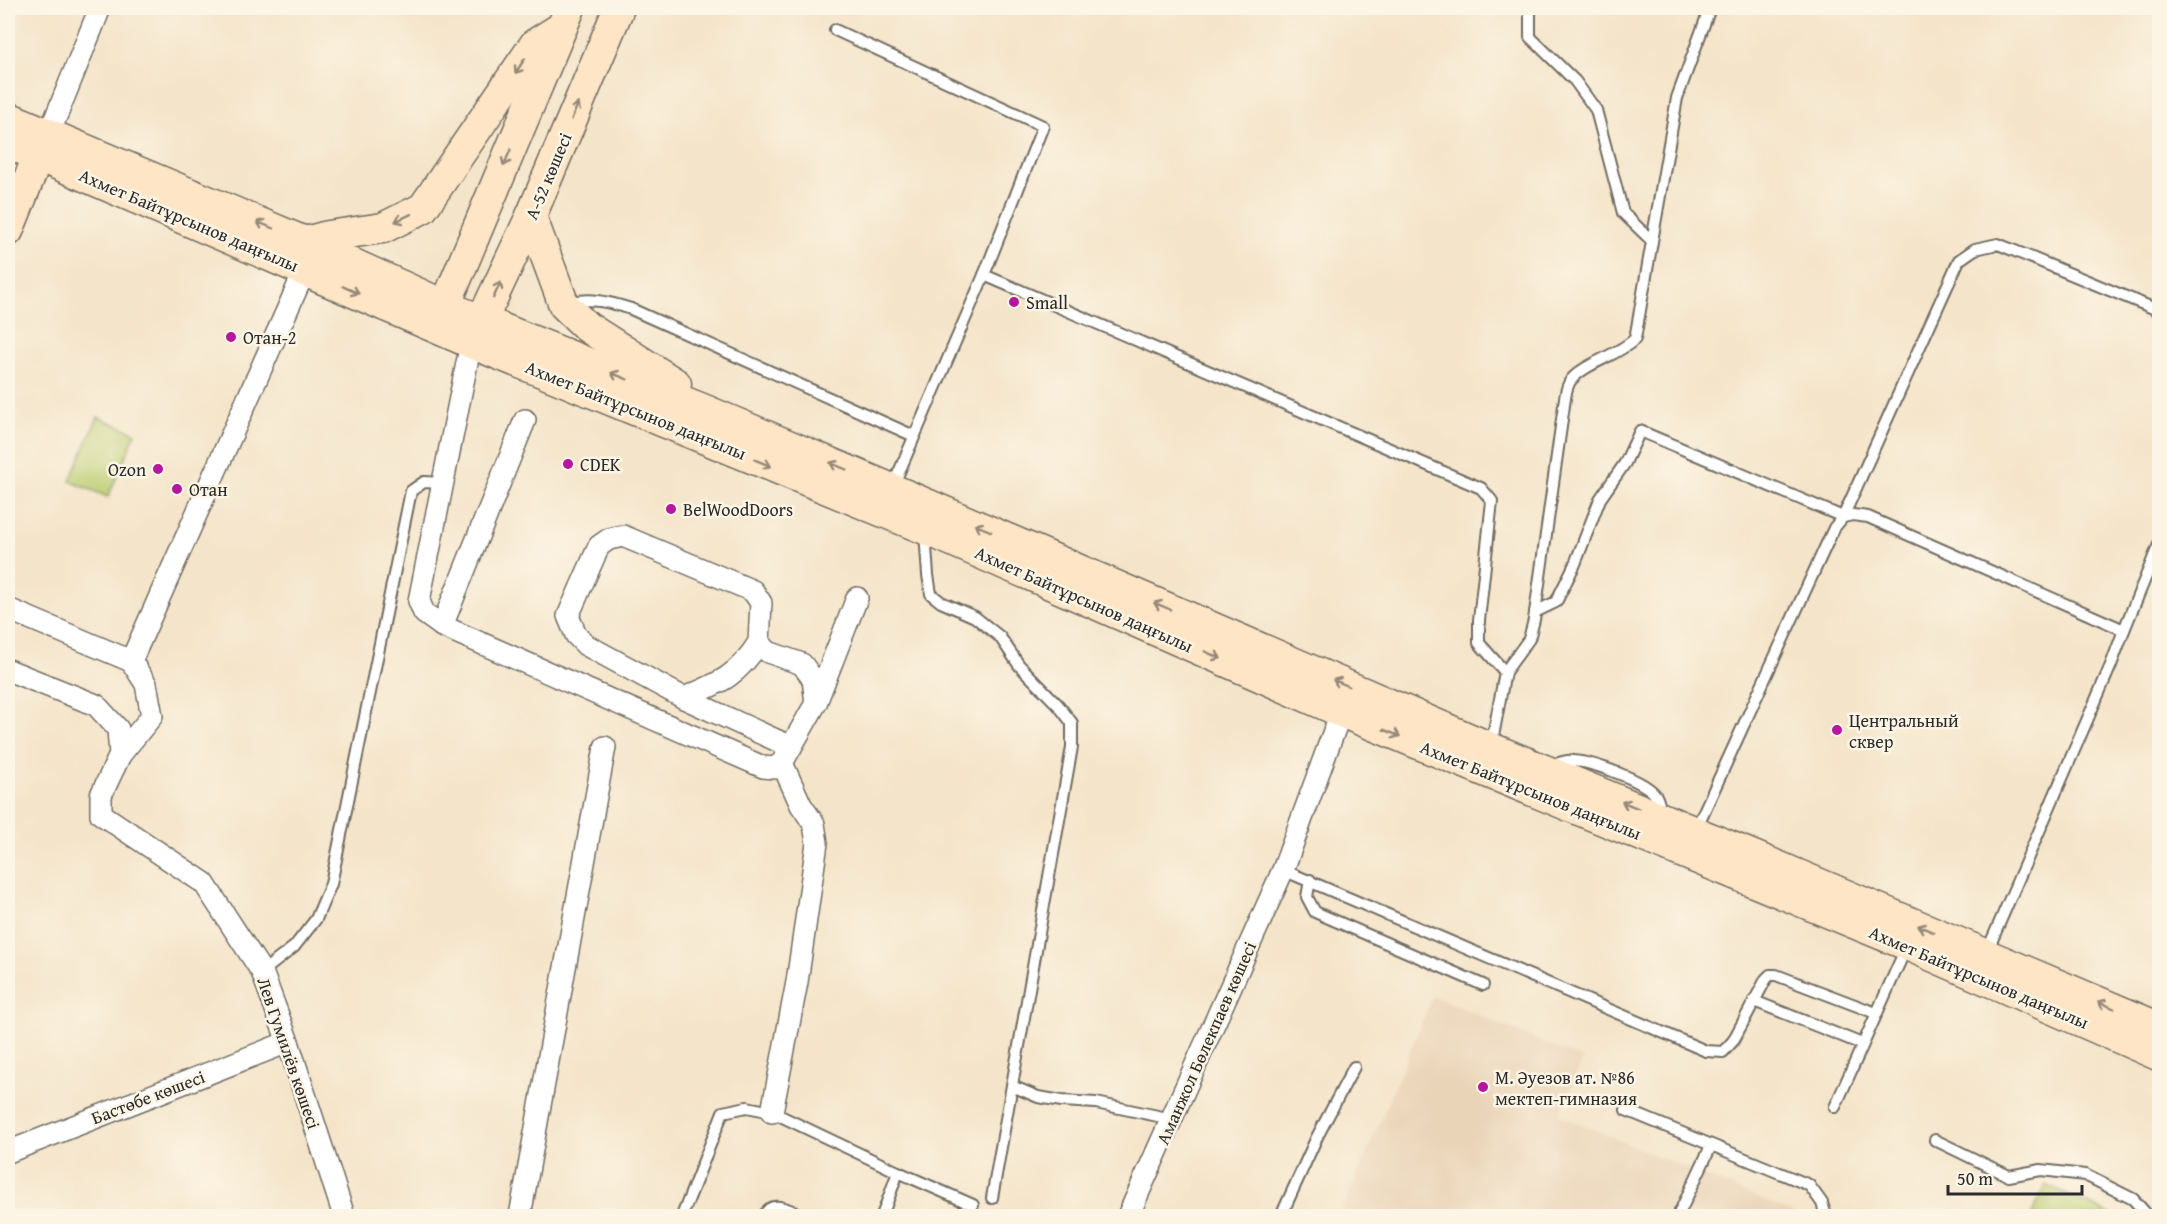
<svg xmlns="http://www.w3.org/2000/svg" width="2167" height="1224" viewBox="0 0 2167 1224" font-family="'Gentium Book Plus',serif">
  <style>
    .built { fill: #ead4b8 }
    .green { fill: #bacc6f; stroke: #727c4d; stroke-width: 1.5 }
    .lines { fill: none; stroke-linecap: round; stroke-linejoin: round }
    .lane-casing { stroke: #716c62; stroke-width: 14 }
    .street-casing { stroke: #716c62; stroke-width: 24 }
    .secondary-casing { stroke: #716c62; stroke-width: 33 }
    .lane { stroke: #fff; stroke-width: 10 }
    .street { stroke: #fff; stroke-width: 21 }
    .secondary { stroke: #fde5c5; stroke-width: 30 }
    .oneway { stroke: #948878 }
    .poi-dot { fill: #b5179e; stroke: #fcf5e5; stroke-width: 2 }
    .labels { text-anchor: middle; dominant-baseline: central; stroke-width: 5; stroke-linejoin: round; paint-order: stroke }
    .street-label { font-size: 18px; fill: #2b2b2b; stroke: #fcf5e5 }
    .poi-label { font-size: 18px; fill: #2b2b2b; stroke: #fcf5e5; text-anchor: start }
  </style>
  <rect width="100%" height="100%" fill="#fcf5e5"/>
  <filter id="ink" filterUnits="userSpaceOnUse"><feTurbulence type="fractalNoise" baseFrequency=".0167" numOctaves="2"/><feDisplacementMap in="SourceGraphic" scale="12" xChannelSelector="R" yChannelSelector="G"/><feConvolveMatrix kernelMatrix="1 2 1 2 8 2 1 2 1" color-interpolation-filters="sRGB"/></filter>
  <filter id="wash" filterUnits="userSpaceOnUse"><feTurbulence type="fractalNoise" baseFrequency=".008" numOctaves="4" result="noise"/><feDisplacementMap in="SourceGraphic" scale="24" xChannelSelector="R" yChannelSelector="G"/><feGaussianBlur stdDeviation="1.35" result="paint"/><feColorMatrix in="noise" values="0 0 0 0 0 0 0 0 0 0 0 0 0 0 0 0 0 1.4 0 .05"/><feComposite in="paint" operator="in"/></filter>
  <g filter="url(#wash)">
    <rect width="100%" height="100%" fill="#f4e4c9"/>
    <path class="built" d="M 1433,996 L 1583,1059 L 1559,1115 L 1798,1215 L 1797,1216 L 1340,1216 Z"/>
    <g class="green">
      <path d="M 98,417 L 136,433 L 108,497 L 70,481 Z"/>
      <path d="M 2046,1185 L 2114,1216 L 2031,1216 Z"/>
    </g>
  </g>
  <g filter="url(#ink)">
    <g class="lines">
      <g class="lane-casing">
        <g id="lane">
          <path d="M 1530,8 L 1530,37 L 1575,81 L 1596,110 L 1623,213 L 1652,241"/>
          <path d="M 835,30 L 1043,126 L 984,275"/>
          <path d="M 568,303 C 590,297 610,302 631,309 L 914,436"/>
          <path d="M 893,486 L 984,275 L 1481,488 L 1492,501 L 1479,620 L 1479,643 L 1505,672"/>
          <path d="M 925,533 L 928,575 L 931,594 L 941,602 L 975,617 L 1000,637 L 1019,665 L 1059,706 L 1072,723 L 1072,747 L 992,1198"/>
          <path d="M 1535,612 L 1556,602 L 1575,564 L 1600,499 L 1625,463 L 1640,431 L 1843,517 L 1959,260 L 1975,249 L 1998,244 L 2160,311"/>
          <path d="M 2124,630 L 2160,542"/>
          <path d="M 1491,747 L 1505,672 L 1529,639 L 1534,620 L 1565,398 C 1566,392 1567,385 1571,380 C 1587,362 1617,356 1635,339 L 1677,98 L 1710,8"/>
          <path d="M 1551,766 C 1558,763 1566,760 1574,761 C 1592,762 1647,781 1656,796 C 1659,801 1660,809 1661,815"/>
          <path d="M 1695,831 L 1834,528 L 1843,517 L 1853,515 L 1868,517 L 2124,630 L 2111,665 L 1986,954"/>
          <path d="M 1283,870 L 1706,1051 L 1723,1052 L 1733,1041 L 1766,979 L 1770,975 L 1776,975 L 1876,1013"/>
          <path d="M 1310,880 L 1307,897 L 1315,912 L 1483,985"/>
          <path d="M 262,972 L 294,947 L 316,919 L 331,884 L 411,491 L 424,482 L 443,483"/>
          <path d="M 1754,1001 L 1862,1044"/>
          <path d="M 1012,1086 L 1038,1097 L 1062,1101 L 1096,1103 L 1172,1119"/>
          <path d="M 1835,1107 L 1906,948"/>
          <path d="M 1626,1110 L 1809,1185 L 1822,1203 L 1826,1216"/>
          <path d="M 1935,1140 L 2009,1176 L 2041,1170 L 2085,1175 L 2133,1199 L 2148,1216"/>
          <path d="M 682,1216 L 723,1112 L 747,1107 L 772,1112 L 898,1172 L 973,1205"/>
          <path d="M 764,1216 C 772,1198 790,1211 804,1216"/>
          <path d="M 882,1216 L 898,1172"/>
          <path d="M 1281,1216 L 1317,1137 L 1354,1067"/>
          <path d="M 1678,1216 L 1711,1146"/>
        </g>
      </g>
      <g class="street-casing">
        <g id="street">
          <path d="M 49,134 L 100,8"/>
          <path d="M 471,343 L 419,601 L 424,613 L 442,626 L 763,767 L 774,768 L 782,763 L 816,703 L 857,598"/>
          <path d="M 8,609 L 131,661 L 146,684 L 152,716 L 120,755"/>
          <path d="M 442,626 L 525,420"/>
          <path d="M 131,661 L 305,270"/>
          <path d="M 8,670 L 96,705 L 118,729 L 120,755 L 101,795 L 101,814 L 204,883 L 262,972 L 288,1042 L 344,1216"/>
          <path d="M 684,698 C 720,683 738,676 759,642"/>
          <path d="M 791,747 L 684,698 L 586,645 L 576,635 L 568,616 L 599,546 L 609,539 L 623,536 L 753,591 L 761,603 L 759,642 L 768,652 L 802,664 L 813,679 L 816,703"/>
          <path d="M 772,1112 L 797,982 L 817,843 L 814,824 L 801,805 L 782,763"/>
          <path d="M 8,1152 L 288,1042"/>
          <path d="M 520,1216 L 605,747"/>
          <path d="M 1128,1216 L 1283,870 L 1341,712"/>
        </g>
      </g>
      <g class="secondary-casing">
        <g id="secondary">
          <path d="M 8,117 L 305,242 L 446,306 L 705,410 L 892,489 L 1491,748 L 1749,854 L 2160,1028"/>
          <path d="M 8,143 L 471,343 L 925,529 L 1341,712 L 1907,945 L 2160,1056"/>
          <path d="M 531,216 L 564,305 L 587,327 L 676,384"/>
          <path d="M 8,231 L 38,156"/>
          <path d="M 305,242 L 328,236 L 383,228 L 423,208 L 535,44 L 562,27"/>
          <path d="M 438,323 L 570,8"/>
          <path d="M 474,337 L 531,216 L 619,8"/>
        </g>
      </g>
      <use href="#lane" class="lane"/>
      <use href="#street" class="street"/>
      <use href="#secondary" class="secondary"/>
    </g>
    <defs><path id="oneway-shaft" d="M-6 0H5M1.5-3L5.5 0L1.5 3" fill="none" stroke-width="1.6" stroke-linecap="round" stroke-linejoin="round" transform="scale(1.5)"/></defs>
    <g class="oneway">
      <use href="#oneway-shaft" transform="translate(520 66) rotate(124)"/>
      <use href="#oneway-shaft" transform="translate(575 111) rotate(-67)"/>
      <use href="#oneway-shaft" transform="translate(507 158) rotate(113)"/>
      <use href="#oneway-shaft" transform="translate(403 218) rotate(154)"/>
      <use href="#oneway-shaft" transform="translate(265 225) rotate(-157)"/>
      <use href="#oneway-shaft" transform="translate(351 290) rotate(24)"/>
      <use href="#oneway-shaft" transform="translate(497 290) rotate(-65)"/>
      <use href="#oneway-shaft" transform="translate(619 376) rotate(-158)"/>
      <use href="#oneway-shaft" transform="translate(763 463) rotate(22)"/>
      <use href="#oneway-shaft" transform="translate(838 466) rotate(-157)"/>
      <use href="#oneway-shaft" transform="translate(983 528) rotate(-157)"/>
      <use href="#oneway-shaft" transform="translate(1162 606) rotate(-157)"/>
      <use href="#oneway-shaft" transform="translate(1213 655) rotate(24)"/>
      <use href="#oneway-shaft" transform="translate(1341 683) rotate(-157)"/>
      <use href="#oneway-shaft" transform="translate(1392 733) rotate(22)"/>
      <use href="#oneway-shaft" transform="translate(1630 805) rotate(-158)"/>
      <use href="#oneway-shaft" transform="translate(1926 929) rotate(-157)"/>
      <use href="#oneway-shaft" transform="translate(2106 1005) rotate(-157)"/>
    </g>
  </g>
  <g class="poi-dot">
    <circle cx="1014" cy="302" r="6"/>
    <circle cx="231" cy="337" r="6"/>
    <circle cx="568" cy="464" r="6"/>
    <circle cx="158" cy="469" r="6"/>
    <circle cx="177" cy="489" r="6"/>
    <circle cx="671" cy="509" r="6"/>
    <circle cx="1837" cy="730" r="6"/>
    <circle cx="1483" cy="1087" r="6"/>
  </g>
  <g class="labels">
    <g class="street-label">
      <text transform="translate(548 176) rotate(-67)">А-52 көшесі</text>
      <text transform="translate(189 220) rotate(23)">Ахмет Байтұрсынов даңғылы</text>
      <text transform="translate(636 410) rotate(22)">Ахмет Байтұрсынов даңғылы</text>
      <text transform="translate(1084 599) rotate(24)">Ахмет Байтұрсынов даңғылы</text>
      <text transform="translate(1531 790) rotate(22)">Ахмет Байтұрсынов даңғылы</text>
      <text transform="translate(1979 977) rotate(23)">Ахмет Байтұрсынов даңғылы</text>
      <text transform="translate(1206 1043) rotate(-66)">Аманжол Бөлекпаев көшесі</text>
      <text transform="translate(289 1053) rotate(71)">Лев Гумилёв көшесі</text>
      <text transform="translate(148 1097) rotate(-21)">Бастөбе көшесі</text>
    </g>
    <g class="poi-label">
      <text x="1026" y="302">Small</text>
      <text x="243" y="337">Отан-2</text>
      <text x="580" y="464">CDEK</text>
      <text x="146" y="469" text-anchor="end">Ozon</text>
      <text x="189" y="489">Отан</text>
      <text x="683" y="509">BelWoodDoors</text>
      <text x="1849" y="720">Центральный<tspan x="1849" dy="21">сквер</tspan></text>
      <text x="1495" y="1077">М. Әуезов ат. №86<tspan x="1495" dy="21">мектеп-гимназия</tspan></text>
    </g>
  </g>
  <rect width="2167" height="1224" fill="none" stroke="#fcf5e5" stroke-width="30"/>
  <path d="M1948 1185v9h134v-9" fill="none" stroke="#2b2b2b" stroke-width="3"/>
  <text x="1957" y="1185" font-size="18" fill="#2b2b2b" stroke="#fcf5e5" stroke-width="4.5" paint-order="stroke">50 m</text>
</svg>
